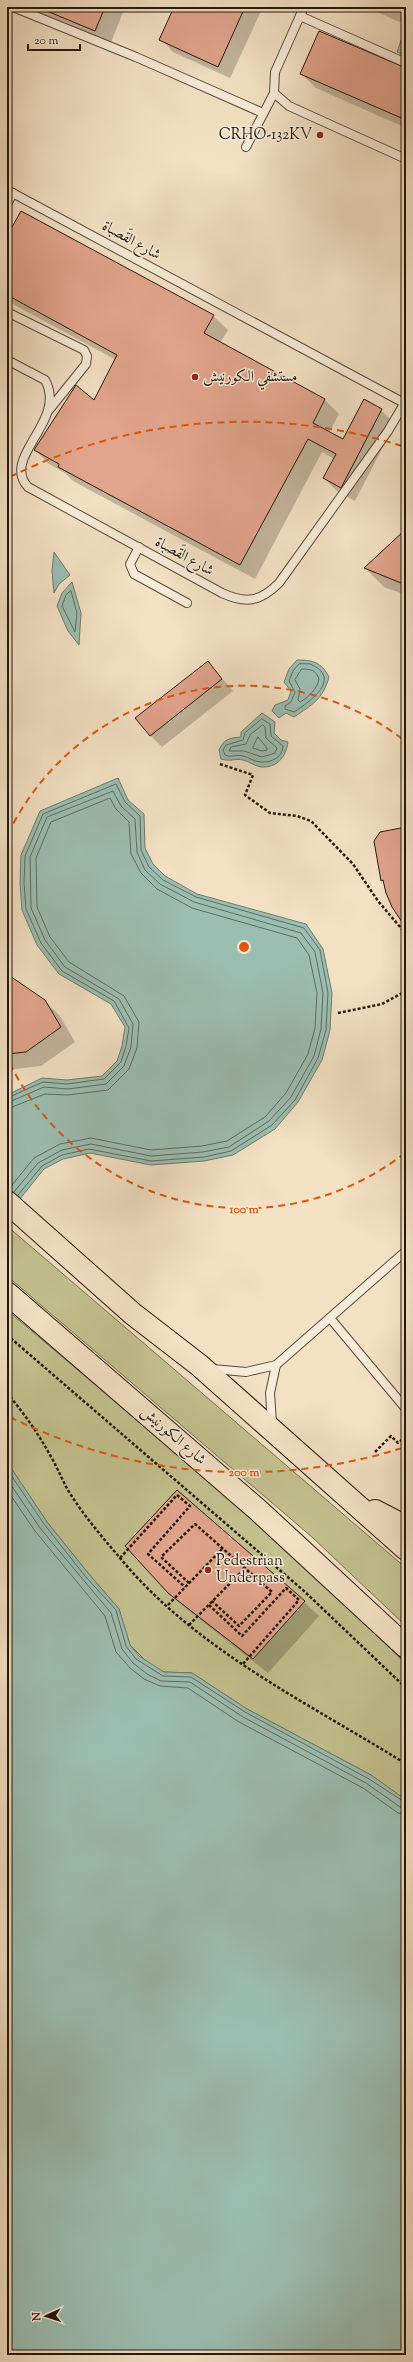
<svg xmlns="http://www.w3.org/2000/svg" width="413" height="2362" viewBox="0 0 413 2362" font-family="'Sorts Mill Goudy',Amiri,serif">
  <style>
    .green { fill: #c3c18f; stroke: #746c4d }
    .water { fill: #9bbeb2; stroke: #6b7c6f }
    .shadow { fill: #0003 }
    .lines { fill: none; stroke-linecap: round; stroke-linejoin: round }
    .shore { stroke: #606b5e; stroke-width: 1 }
    .building { fill: #e1a48c; stroke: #24180b }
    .lane-casing { stroke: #584a39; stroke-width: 10 }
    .highway-casing { stroke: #24180b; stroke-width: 24 }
    .path { stroke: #24180b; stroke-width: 2.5; stroke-dasharray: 3 2; stroke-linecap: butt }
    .lane { stroke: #f7ecd9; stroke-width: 8 }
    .highway { stroke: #f3e1c4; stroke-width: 22 }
    .ring { fill: none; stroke: #de560c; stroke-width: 2; stroke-dasharray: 7 5 }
    .poi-dot { fill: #8f2418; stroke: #f7ecd9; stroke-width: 1.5 }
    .labels { text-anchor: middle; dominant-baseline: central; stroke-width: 3; stroke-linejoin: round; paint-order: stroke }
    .poi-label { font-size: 15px; fill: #24180b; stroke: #f7ecd9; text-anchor: start }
    .street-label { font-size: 15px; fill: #24180b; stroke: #f7ecd9 }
    .centre { fill: #de560c; stroke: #f7ecd9; stroke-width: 2 }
    .ring-label { font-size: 12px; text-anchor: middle; font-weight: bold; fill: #de560c; stroke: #f7ecd9; stroke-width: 3; stroke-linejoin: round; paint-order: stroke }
  </style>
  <rect width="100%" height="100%" fill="#f3e1c4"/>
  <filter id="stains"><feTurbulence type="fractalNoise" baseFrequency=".005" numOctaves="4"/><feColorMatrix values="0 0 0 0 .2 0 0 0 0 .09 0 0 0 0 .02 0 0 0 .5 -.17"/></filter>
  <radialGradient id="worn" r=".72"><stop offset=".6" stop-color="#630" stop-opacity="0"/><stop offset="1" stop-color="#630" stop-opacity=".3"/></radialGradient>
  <g class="green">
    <path d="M 7,1226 L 406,1568 L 406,1626 L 312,1537 L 7,1276 Z"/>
    <path d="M 7,1310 L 295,1554 L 406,1664 L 406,1800 L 371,1775 L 247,1709 L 192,1673 L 164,1672 L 151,1666 L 130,1645 L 119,1609 L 88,1573 L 47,1522 L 7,1462 Z"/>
  </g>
  <g class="water">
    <path d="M 406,26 L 406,56 L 397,52 Z"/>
    <path d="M 54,552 L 70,575 L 59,584 L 54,593 L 52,571 Z"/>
    <path d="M 72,582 L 81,613 L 79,645 L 68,631 L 57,606 L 62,593 Z"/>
    <path d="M 297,660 C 313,660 321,662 329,677 C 323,699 312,705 294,717 L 286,713 L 279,718 L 272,711 L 275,705 L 288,700 L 291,691 L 284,682 L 289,669 Z"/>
    <path d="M 262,713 L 275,722 L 274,733 L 281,740 L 288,742 C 286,757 277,768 261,767 C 254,766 249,761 243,760 C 236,758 231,762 221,759 L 219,750 C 224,739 229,738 241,737 L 241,732 Z"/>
    <path d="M 118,778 L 128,800 L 144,814 L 145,848 L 153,864 L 165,876 L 197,894 L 306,924 L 323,949 L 332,993 L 330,1030 L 322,1060 L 298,1102 L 275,1129 L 233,1155 L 204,1161 L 151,1165 L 90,1153 L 63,1159 L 44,1169 L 7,1215 L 7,1095 L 42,1078 L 67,1080 L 102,1076 L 117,1061 L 122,1046 L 125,1027 L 111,1004 L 59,974 L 37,945 L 22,910 L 20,883 L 21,855 L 40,811 Z"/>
    <path d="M 7,1462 L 47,1522 L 88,1573 L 119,1609 L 130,1645 L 139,1656 L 164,1672 L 192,1673 L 247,1709 L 371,1775 L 406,1800 L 406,2355 L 7,2355 Z"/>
  </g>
  <g class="shadow">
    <path d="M 34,7 L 125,7 L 110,45 L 47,20 Z"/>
    <path d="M 175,7 L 263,7 L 230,78 L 173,52 L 161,39 Z"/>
    <path d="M 366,7 L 406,7 L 406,25 Z"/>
    <path d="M 406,69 L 406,128 L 316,88 L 302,74 Z"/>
    <path d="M 7,238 L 213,316 L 228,330 L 220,343 L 325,400 L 339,414 L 329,433 L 343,440 L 381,410 L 395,424 L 355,501 L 338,492 L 324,478 L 334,459 L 322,452 L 255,579 L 73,481 L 65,473 L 49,464 L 35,450 L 94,401 L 116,360 L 7,301 Z"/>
    <path d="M 406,533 L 406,595 L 384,587 L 365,568 Z"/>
    <path d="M 208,662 L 233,691 L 162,747 L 150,735 Z"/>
    <path d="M 7,975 L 45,1001 L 60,1016 L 75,1042 L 41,1066 L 7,1070 Z"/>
    <path d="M 169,1592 L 304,1602 L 319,1616 L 268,1673 L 184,1607 Z"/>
  </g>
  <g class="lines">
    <g class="shore">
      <path d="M 71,591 L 77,613 L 75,632 L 62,606 L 66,595 Z"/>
      <path d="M 310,664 C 343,678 311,701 294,712 L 285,709 L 285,706 L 291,702 L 295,692 L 289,681 L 293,671 L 299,664 Z"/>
      <path d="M 302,669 C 311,669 316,670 319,679 C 317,689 309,697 300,702 L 298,700 L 300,689 L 295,680 Z"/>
      <path d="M 262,719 L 270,724 L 271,736 L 283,746 C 283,757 271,763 261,762 C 254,762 249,757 243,756 C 236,754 232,758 225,755 L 223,750 L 226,745 L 243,740 L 245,733 Z"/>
      <path d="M 263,725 L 265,727 L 266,738 L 277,748 L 275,753 L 262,757 L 244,751 L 229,751 L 231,747 L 246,744 L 250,735 Z"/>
      <path d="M 258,737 L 267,748 L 267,750 L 262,751 L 253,748 Z"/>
      <path d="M 7,1098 L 43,1082 L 67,1084 L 104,1079 L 121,1062 L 126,1046 L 129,1028 L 114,1001 L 62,971 L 41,943 L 26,909 L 24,883 L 25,856 L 43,814 L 116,784 L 125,802 L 140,816 L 141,850 L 149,867 L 163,880 L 196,897 L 304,928 L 320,950 L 328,993 L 326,1030 L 318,1058 L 295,1100 L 272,1125 L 231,1151 L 204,1157 L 151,1161 L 89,1149 L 62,1155 L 42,1166 L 18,1195"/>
      <path d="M 7,1103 L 44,1087 L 68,1089 L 106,1084 L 124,1066 L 131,1047 L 133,1024 L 119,999 L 65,967 L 45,940 L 31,908 L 30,857 L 47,817 L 113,791 L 121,806 L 135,819 L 137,852 L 145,870 L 160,884 L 194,902 L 301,933 L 315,952 L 323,993 L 321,1029 L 314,1056 L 291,1097 L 269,1121 L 229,1147 L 203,1152 L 151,1156 L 91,1144 L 62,1150 L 38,1163 L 14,1192"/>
      <path d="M 7,1109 L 45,1094 L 68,1095 L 108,1090 L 129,1069 L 137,1048 L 139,1022 L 124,996 L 69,962 L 50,937 L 37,907 L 36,858 L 51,822 L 110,798 L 116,809 L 129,822 L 131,854 L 141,873 L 157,889 L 192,908 L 297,938 L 309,955 L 317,993 L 315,1028 L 308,1054 L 286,1093 L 265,1117 L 227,1141 L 202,1146 L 151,1150 L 91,1138 L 60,1144 L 34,1158 L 8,1190"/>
      <path d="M 7,1469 L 44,1524 L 85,1576 L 116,1610 L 126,1646 L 136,1659 L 163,1676 L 191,1677 L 245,1712 L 369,1779 L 406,1803"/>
      <path d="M 7,1479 L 40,1528 L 111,1613 L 122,1649 L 133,1663 L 147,1674 L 161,1681 L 190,1682 L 243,1717 L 366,1783 L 400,1807 L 406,1808"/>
      <path d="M 7,1490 L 35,1531 L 105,1616 L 116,1652 L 130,1668 L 144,1679 L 160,1686 L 188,1688 L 239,1722 L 363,1788 L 398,1813 L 406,1814"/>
    </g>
  </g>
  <g class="building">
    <path d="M 37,7 L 105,7 L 95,31 Z"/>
    <path d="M 174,7 L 245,7 L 218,67 L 159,40 Z"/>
    <path d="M 319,31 L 406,68 L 406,120 L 300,74 Z"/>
    <path d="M 21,211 L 214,315 L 204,333 L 325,399 L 313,423 L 343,439 L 364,399 L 382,409 L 341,488 L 323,478 L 336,454 L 308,439 L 240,565 L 58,467 L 59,464 L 34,450 L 76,385 L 94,400 L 117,355 L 7,295 L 7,236 Z"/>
    <path d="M 406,529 L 406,585 L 364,568 Z"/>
    <path d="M 208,661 L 222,679 L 150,736 L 135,718 Z"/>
    <path d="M 406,827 L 406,928 L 392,907 L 386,893 L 383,880 L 381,881 L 374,841 L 380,832 Z"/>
    <path d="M 7,974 L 45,1000 L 61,1027 L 26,1052 L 7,1054 Z"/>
    <path d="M 177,1490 L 305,1601 L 253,1659 L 168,1593 L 125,1546 Z"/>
  </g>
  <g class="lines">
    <g class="lane-casing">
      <g id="lane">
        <path d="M 13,7 L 136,57 L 263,113"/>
        <path d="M 304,7 L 275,72 L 274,93 L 289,106 L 406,159"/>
        <path d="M 300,16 L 406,63"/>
        <path d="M 246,147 L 274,93"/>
        <path d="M 7,190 L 406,404"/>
        <path d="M 7,204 L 13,193"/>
        <path d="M 7,312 L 84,350 L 87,356 L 86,364 L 49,410"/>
        <path d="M 7,360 L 45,380 C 68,421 0,457 28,487 L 222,593 C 246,604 260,602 279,583 L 388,431 L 404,404"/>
        <path d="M 139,547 L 130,564 L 134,574 L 187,603"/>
        <path d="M 330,1318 L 406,1409"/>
        <path d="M 213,1369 L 246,1372 L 276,1365 L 406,1251"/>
        <path d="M 272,1423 L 270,1393 L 276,1365"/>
      </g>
    </g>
    <g class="highway-casing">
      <g id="highway">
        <path d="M 7,1202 L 133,1314 L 199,1365 L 406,1549"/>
        <path d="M 7,1293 L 258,1510 L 406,1647"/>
        <path d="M 375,1511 L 406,1527"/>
      </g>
    </g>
    <g class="path">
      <path d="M 220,764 L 253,775 L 245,795 L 270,813 L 297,816 L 311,821 L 353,864 L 378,901 L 406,934"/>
      <path d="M 338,1013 L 382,1004 L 406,991"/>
      <path d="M 7,1335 L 304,1591 L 406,1688"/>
      <path d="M 7,1393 C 23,1412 38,1433 50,1455 C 58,1468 63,1483 71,1495 C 85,1517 103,1538 120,1558 C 196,1650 307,1702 406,1764"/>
      <path d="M 375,1452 L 391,1436 L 398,1443 L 406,1436"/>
      <path d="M 120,1558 L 177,1495 L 190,1506 L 148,1554 L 185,1587"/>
      <path d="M 189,1583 L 161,1557 L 195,1524 L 272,1592 L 239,1626 L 212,1601"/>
      <path d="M 168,1605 L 222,1549"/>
      <path d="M 209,1605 L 242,1636 L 286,1588 L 299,1600 L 242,1665"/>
      <path d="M 189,1625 L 245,1568"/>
    </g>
    <use href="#lane" class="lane"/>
    <use href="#highway" class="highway"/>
  </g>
  <g class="ring">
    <path d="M405 1153A262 262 0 0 1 8 1060M8 834A262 262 0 0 1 405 741"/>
    <path d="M402 1448A525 525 0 0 1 10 1417M10 477A525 525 0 0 1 402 446"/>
  </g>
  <g class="poi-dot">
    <circle cx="320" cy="135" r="4"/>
    <circle cx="195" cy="377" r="4"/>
    <circle cx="208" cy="1570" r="4"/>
  </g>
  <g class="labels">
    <g class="poi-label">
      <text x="312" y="135" text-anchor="end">CRHO-132KV</text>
      <text x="203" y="377">مستشفي الكورنيش</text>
      <text x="216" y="1561">Pedestrian<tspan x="216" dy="17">Underpass</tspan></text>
    </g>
    <g class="street-label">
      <text transform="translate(131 241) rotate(29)">شارع القَصباة</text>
      <text transform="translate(184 557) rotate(29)">شارع القَصباة</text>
      <text transform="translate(173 1436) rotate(41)">شارع الكورنيش</text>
    </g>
  </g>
  <circle cx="244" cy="947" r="6" class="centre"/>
  <g class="ring-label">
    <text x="244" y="1213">100 m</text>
    <text x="244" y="1476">200 m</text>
  </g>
  <rect width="413" height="2362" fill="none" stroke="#f3e1c4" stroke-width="24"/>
  <rect x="8" y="8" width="397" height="2346" fill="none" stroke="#24180b" stroke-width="2"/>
  <rect x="12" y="12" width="389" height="2338" fill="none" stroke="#24180b"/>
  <g transform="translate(46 2316) rotate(267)" stroke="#f7ecd9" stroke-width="3" paint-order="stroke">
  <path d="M0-3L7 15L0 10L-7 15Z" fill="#24180b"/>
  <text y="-6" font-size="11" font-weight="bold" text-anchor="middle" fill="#24180b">N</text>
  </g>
  <path d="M28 44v6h52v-6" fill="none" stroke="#24180b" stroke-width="2"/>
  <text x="34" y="44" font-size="12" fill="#24180b" stroke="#f7ecd9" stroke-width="3" paint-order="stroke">20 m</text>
  <rect width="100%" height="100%" filter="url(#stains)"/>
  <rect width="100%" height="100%" fill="url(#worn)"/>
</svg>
